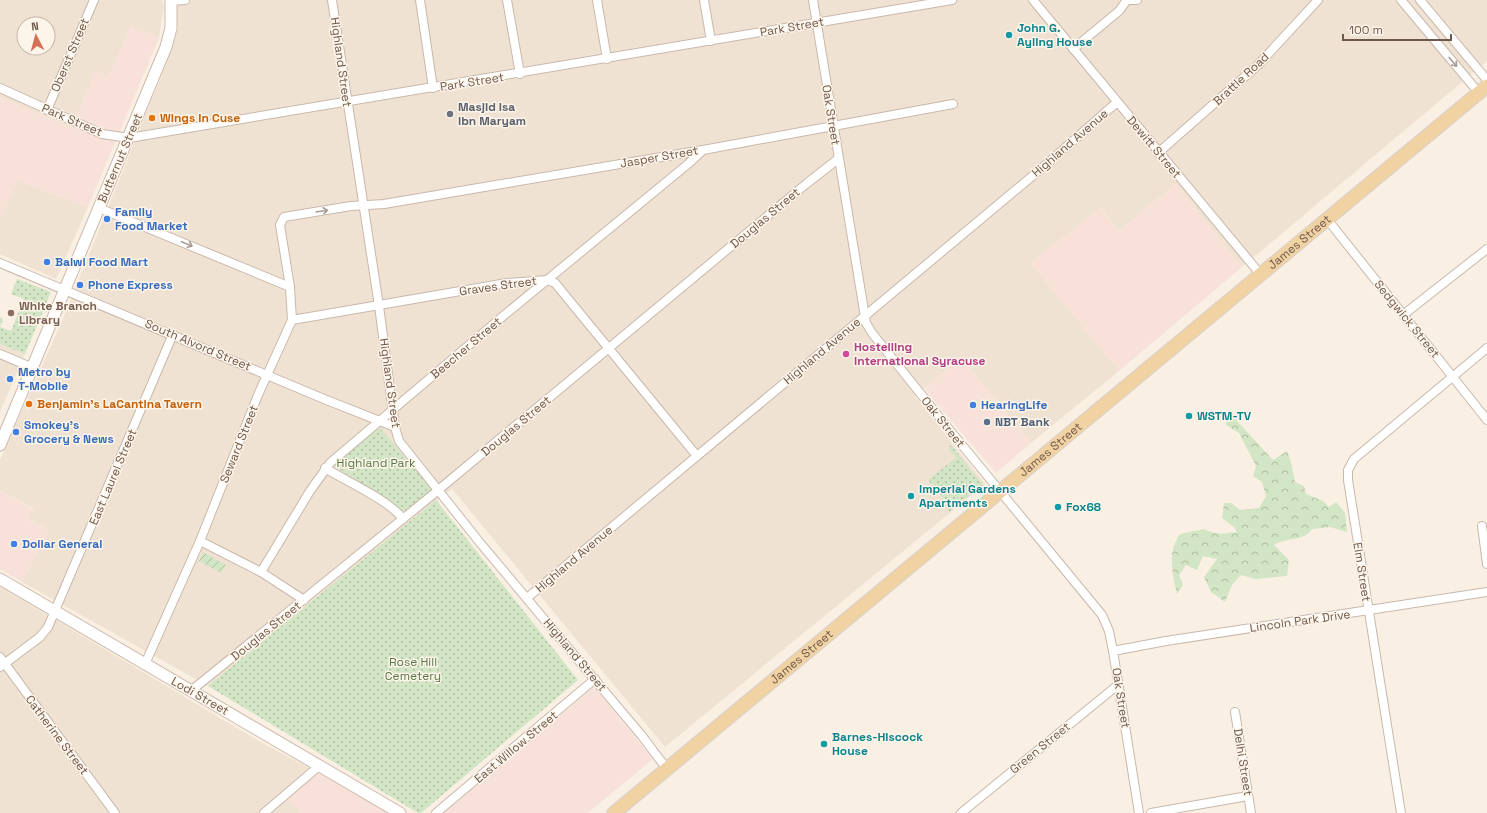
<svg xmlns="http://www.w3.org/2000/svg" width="1487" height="813" viewBox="0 0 1487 813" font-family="'Space Grotesk',sans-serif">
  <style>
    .residential { fill: #f0e2d3; fill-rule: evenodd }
    .commercial { fill: #f8e1d8 }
    .grass { fill: url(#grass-dots) }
    .forest { fill: url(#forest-crowns) }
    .garden { fill: url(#garden-furrows) }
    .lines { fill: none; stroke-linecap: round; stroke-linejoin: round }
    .street-casing { stroke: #c8b8ab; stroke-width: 10 }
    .secondary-casing { stroke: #cebaac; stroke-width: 13 }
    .primary-casing { stroke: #d6d0cd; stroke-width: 15 }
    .street { stroke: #fff; stroke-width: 8 }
    .secondary { stroke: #fff; stroke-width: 11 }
    .primary { stroke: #f1d2a2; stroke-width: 13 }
    .oneway { stroke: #a89b94 }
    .culture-dot { fill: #0f9aa8; stroke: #fdf5e9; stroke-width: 1.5 }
    .worship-dot { fill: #6b7280; stroke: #fdf5e9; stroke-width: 1.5 }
    .food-dot { fill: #e8710a; stroke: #fdf5e9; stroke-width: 1.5 }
    .shop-dot { fill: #3f7fe0; stroke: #fdf5e9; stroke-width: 1.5 }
    .education-dot { fill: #8d6e63; stroke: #fdf5e9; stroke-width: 1.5 }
    .hotel-dot { fill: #d1479c; stroke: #fdf5e9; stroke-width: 1.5 }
    .service-dot { fill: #5c6f8a; stroke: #fdf5e9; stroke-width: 1.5 }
    .labels { text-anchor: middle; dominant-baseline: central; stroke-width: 3; stroke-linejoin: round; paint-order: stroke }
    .street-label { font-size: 12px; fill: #6e584c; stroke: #fdf5e9 }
    .culture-label { font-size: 12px; font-weight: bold; fill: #0d838f; stroke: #fdf5e9; text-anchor: start }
    .worship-label { font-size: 12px; font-weight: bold; fill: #5b616d; stroke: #fdf5e9; text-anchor: start }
    .food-label { font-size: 12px; font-weight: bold; fill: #c56008; stroke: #fdf5e9; text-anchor: start }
    .shop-label { font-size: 12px; font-weight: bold; fill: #366cbe; stroke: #fdf5e9; text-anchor: start }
    .education-label { font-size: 12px; font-weight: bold; fill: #785e54; stroke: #fdf5e9; text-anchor: start }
    .hotel-label { font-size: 12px; font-weight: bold; fill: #b23c85; stroke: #fdf5e9; text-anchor: start }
    .service-label { font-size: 12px; font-weight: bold; fill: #4e5e75; stroke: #fdf5e9; text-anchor: start }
    .park-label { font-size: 12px; fill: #577949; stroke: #fdf5e9 }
  </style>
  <defs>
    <pattern id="grass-dots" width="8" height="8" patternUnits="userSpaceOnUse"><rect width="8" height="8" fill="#d2e5c4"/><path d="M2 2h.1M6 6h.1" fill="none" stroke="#afbca1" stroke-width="1.8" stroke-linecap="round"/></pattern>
    <pattern id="forest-crowns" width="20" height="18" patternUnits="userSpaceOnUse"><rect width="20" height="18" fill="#d2e5c4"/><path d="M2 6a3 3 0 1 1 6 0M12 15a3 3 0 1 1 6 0" fill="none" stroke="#afbca1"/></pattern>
    <pattern id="garden-furrows" width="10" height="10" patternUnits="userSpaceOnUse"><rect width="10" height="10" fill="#d2e5c4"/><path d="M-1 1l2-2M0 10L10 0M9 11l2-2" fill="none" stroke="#afbca1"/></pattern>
  </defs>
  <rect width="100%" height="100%" fill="#f9f0e3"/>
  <g class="residential">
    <path d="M 0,0 L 162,0 L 164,6 L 159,38 L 131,26 L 108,77 L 95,71 L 72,128 L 0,97 ZM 24,24 L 48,24 L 48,48 L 24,48 Z"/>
    <path d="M 175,0 L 1487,0 L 1487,61 L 1242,267 L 1175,184 L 1119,231 L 1101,208 L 1031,263 L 1119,371 L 1031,443 L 961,358 L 915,396 L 985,484 L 665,747 L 452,489 L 208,686 L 22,582 L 49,530 L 29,519 L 34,509 L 0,490 L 0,460 L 62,321 L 169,57 L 178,28 Z"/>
    <path d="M 18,181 L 88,207 L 56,279 L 0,254 L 0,218 Z"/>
    <path d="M 0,344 L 25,354 L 0,412 Z"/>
    <path d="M 0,587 L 264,744 L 318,773 L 287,796 L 301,813 L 0,813 Z"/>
  </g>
  <g class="commercial">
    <path d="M 131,26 L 159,38 L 88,207 L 18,181 L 0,218 L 0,97 L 72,128 L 95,71 L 108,77 Z"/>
    <path d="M 1175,184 L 1242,267 L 1119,371 L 1030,263 L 1100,208 L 1119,231 Z"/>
    <path d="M 961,358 L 1031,443 L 996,473 L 924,389 Z"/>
    <path d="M 0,490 L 34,510 L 29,519 L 49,530 L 22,582 L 0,569 Z"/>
    <path d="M 594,687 L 653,759 L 588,813 L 444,813 Z"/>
    <path d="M 318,773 L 388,813 L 301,813 L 287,797 Z"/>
  </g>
  <g class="grass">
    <path d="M 17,279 L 51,292 L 25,354 L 0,344 L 0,317 L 3,319 L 0,327 L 11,331 L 24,299 L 11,294 Z"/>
    <path d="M 379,428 L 381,429 L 430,487 L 431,491 L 406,511 L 403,511 L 333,465 Z"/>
    <path d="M 951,445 L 983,485 L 949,512 L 943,498 L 928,480 L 956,458 L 948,448 Z"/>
    <path d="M 436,500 L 578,680 L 421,813 L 418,813 L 208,686 Z"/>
  </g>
  <path class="forest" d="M 1228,411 L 1273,460 L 1287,451 L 1291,462 L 1295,482 L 1304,486 L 1306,494 L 1323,501 L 1329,507 L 1336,502 L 1345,513 L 1347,532 L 1330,527 L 1312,529 C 1305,541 1287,537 1274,545 L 1289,560 L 1287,576 L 1255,579 L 1241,575 L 1232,585 L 1225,602 L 1211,592 L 1204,577 L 1217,559 L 1203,556 L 1197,570 L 1186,565 L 1179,575 L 1183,585 L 1177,594 C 1172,572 1167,553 1180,534 L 1204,529 C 1215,535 1224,534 1237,532 L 1234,527 L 1222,518 L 1224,503 L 1231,503 L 1240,510 L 1259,508 L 1266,496 L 1262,482 L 1253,476 L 1256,466 L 1239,433 L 1226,425 Z"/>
  <path class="garden" d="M 203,552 L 226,565 L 221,573 L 199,561 Z"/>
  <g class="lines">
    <g class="street-casing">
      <g id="street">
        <path d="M 332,0 L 379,306 L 395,427 L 399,441 L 481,544 L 642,736 L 667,769"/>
        <path d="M 420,0 L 433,88"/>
        <path d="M 507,0 L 520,74"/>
        <path d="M 597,0 L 607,59"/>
        <path d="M 704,0 L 711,41"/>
        <path d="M 813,0 L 866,323 L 872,333 L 948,428 L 1102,615 L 1109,631 L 1113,651 L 1139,813"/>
        <path d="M 1033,0 L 1261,275"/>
        <path d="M 1127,0 L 1137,0"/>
        <path d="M 1401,0 L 1479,93"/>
        <path d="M 1420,0 L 1487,80"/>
        <path d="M 171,1 L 185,0"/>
        <path d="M 1073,49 L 1119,11 L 1127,0"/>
        <path d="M 0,88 L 102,134 L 129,138 L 952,0"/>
        <path d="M 47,110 L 94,0"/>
        <path d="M 1158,153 L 1258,65 L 1318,0"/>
        <path d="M 99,208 L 290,287"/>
        <path d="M 1327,219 L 1487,420"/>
        <path d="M 0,263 L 324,399 L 395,427"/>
        <path d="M 1403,315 L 1487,249"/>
        <path d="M 292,320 L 507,283 L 547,280 L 555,283 L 697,456"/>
        <path d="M 0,354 L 33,368"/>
        <path d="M 325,468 C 346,481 389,500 403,519"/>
        <path d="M 1482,526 L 1487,564"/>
        <path d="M 200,541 L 261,572 L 304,600"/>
        <path d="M 261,572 L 310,491 L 330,463 L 502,317 L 688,164 L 703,150"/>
        <path d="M 527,598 L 1048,163 L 1116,103"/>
        <path d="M 1113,651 L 1166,641 L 1487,592"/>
        <path d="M 0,657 L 115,813"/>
        <path d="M 145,664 L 200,541 L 258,395 L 292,320 L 290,287 L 280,225 L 284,217 L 351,206 L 384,204 L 703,150 L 953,104"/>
        <path d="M 0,667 L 40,637 L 48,627 L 173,334"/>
        <path d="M 192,690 L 431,496 L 806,184 L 838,159"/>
        <path d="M 1235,712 L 1251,813"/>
        <path d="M 264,813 L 319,766"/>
        <path d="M 436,813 L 595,679"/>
        <path d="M 961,813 L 1119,684"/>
        <path d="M 1151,813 L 1248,796"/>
        <path d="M 1401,813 L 1348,480 L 1348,470 L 1354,459 L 1487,348"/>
      </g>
    </g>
    <g class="secondary-casing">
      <g id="secondary">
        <path d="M 0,445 L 166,47 L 171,28 L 171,0"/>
        <path d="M 0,579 L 400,813"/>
      </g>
    </g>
    <g class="primary-casing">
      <g id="primary">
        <path id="s1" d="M 614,813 L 1487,86"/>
      </g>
    </g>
    <use href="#street" class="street"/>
    <use href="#secondary" class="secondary"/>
    <use href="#primary" class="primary"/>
  </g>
  <defs><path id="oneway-shaft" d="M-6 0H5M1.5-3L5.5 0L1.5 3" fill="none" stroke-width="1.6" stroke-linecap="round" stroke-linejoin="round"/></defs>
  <g class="oneway">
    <use href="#oneway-shaft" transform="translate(1453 62) rotate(50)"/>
    <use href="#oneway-shaft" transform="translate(322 211) rotate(-9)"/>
    <use href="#oneway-shaft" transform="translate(187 244) rotate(22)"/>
  </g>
  <g class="culture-dot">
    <circle cx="1009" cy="35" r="4"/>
    <circle cx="1189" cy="416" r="4"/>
    <circle cx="911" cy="496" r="4"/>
    <circle cx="1058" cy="507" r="4"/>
    <circle cx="824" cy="744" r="4"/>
  </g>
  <circle class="worship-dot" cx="450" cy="114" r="4"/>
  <g class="food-dot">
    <circle cx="152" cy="118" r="4"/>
    <circle cx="29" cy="404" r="4"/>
  </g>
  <g class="shop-dot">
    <circle cx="107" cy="219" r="4"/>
    <circle cx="47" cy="262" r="4"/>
    <circle cx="80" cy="285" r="4"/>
    <circle cx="10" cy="379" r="4"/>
    <circle cx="973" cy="405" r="4"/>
    <circle cx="16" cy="432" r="4"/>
    <circle cx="14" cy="544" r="4"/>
  </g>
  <circle class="education-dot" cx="11" cy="313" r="4"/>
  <circle class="hotel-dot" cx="846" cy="354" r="4"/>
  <circle class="service-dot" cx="987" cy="422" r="4"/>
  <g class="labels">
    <g class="street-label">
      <text transform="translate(792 27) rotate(-10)">Park Street</text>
      <text transform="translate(70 55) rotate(-67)">Oberst Street</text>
      <text transform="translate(341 62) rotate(82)">Highland Street</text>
      <text transform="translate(1241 79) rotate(-43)">Brattle Road</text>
      <text transform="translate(472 82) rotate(-9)">Park Street</text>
      <text transform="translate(831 115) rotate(81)">Oak Street</text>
      <text transform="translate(72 120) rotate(23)">Park Street</text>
      <text transform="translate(1070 143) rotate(-41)">Highland Avenue</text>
      <text transform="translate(1154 147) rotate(50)">Dewitt Street</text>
      <text transform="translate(659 157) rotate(-10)">Jasper Street</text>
      <text transform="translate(120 158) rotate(-67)">Butternut Street</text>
      <text transform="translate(765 218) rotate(-40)">Douglas Street</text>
      <text stroke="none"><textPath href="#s1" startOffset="892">James Street</textPath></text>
      <text transform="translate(498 286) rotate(-8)">Graves Street</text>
      <text transform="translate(1407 319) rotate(51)">Sedgwick Street</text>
      <text transform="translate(198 345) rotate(23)">South Alvord Street</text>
      <text transform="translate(466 348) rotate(-40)">Beecher Street</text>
      <text transform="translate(822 351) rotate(-40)">Highland Avenue</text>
      <text transform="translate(390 383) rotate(82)">Highland Street</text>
      <text transform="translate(943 422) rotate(51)">Oak Street</text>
      <text transform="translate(516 426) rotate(-40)">Douglas Street</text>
      <text transform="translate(239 444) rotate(-68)">Seward Street</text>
      <text stroke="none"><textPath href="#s1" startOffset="568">James Street</textPath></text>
      <text transform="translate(113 477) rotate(-67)">East Laurel Street</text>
      <text transform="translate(574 559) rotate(-40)">Highland Avenue</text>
      <text transform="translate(1362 572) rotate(81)">Elm Street</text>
      <text transform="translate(1300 621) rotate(-8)">Lincoln Park Drive</text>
      <text transform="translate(266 631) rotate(-39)">Douglas Street</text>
      <text transform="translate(575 655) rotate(50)">Highland Street</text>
      <text stroke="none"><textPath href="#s1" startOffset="244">James Street</textPath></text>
      <text transform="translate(200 696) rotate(30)">Lodi Street</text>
      <text transform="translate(1121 698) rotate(81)">Oak Street</text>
      <text transform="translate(57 735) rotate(53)">Catherine Street</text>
      <text transform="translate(516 747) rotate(-40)">East Willow Street</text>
      <text transform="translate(1040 748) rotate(-39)">Green Street</text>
      <text transform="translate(1243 762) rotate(81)">Delhi Street</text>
    </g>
    <g class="culture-label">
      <text x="1017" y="28">John G.<tspan x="1017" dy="14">Ayling House</tspan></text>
      <text x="1197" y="416">WSTM-TV</text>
      <text x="919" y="489">Imperial Gardens<tspan x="919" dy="14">Apartments</tspan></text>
      <text x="1066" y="507">Fox68</text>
      <text x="832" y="737">Barnes-Hiscock<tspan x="832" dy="14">House</tspan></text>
    </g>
    <g class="worship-label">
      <text x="458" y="107">Masjid Isa<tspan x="458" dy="14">Ibn Maryam</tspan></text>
    </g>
    <g class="food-label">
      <text x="160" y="118">Wings In Cuse</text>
      <text x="37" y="404">Benjamin's LaCantina Tavern</text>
    </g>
    <g class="shop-label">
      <text x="115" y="212">Family<tspan x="115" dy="14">Food Market</tspan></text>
      <text x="55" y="262">Balwi Food Mart</text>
      <text x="88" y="285">Phone Express</text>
      <text x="18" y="372">Metro by<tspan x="18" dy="14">T-Mobile</tspan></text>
      <text x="981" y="405">HearingLife</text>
      <text x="24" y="425">Smokey's<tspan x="24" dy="14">Grocery &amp; News</tspan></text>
      <text x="22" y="544">Dollar General</text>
    </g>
    <g class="education-label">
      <text x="19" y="306">White Branch<tspan x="19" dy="14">Library</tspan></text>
    </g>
    <g class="hotel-label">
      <text x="854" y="347">Hostelling<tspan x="854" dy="14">International Syracuse</tspan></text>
    </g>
    <g class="service-label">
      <text x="995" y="422">NBT Bank</text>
    </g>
    <g class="park-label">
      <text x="376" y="463">Highland Park</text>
      <text x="413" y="662">Rose Hill<tspan x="413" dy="14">Cemetery</tspan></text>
    </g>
  </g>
  <g transform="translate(36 36) rotate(354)"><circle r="19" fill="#fdf5e9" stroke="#c4b6aa"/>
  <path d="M0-3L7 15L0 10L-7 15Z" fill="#d67055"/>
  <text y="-6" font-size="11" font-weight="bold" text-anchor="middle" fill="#6e584c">N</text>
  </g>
  <path d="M1343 34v6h108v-6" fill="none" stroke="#6e584c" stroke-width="2"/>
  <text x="1349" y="34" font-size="12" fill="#6e584c" stroke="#fdf5e9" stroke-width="3" paint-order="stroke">100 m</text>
</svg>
